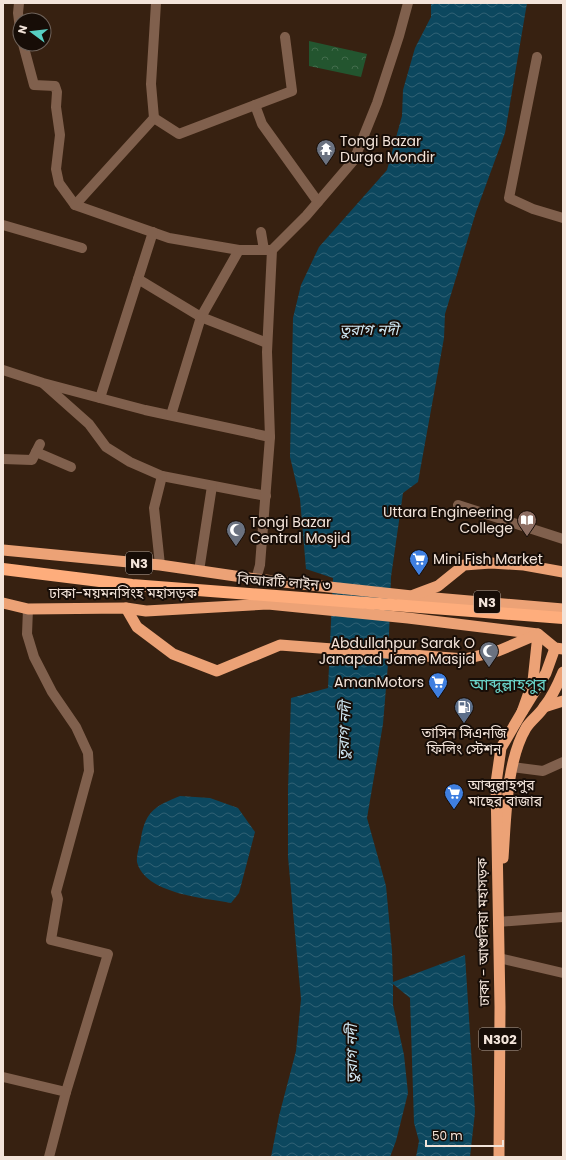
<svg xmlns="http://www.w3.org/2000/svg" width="566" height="1160" viewBox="0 0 566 1160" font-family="Poppins,'Noto Sans Bengali',sans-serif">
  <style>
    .park { fill: url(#park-crowns) }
    .water { fill: url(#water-waves) }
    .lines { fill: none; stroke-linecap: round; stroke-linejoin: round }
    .minor { stroke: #80604d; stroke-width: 10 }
    .trunk { stroke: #eca276; stroke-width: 11 }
    .motorway { stroke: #fead7c; stroke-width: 12 }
    .labels { text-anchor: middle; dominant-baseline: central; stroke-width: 4; stroke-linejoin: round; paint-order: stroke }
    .shield { fill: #170d07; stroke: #b1a49b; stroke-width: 1 }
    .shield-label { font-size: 13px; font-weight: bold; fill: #f3e4da }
    .poi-label { font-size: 14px; fill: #f3e4da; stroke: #170d07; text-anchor: start }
    .street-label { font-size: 14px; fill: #f3e4da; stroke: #170d07 }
    .water-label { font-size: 15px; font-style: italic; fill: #cfe6f1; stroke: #170d07 }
    .quarter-label { font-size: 16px; fill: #6ad4c9; stroke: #170d07 }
  </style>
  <defs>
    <pattern id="park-crowns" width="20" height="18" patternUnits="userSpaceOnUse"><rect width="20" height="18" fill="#23552f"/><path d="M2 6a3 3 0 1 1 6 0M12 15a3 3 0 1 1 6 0" fill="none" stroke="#436d4d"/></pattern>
    <pattern id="water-waves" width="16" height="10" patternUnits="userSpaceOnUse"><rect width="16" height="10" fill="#0c475e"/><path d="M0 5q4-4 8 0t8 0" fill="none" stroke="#306174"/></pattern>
  </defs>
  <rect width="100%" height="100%" fill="#372111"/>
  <path class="park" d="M 309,41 L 367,54 L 361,77 L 309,66 Z"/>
  <g class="water">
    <path d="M 431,3 L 527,3 L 505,133 L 476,212 L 445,314 L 444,338 L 418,482 L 403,493 L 391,577 L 388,664 L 383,724 L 367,818 L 386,886 L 392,951 L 393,982 L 465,955 L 475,1112 L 470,1157 L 416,1157 L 419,1141 L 414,1123 L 410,998 L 393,984 L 393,1005 L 404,1055 L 408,1093 L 396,1141 L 390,1157 L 271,1157 L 279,1116 L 296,1051 L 301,999 L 288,857 L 288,790 L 291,698 L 328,688 L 333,578 L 306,569 L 300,499 L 290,457 L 293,318 L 301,285 L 319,247 L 387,170 L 402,116 L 403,90 L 415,48 L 431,17 Z"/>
    <path d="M 180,796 L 210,798 L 238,808 L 255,832 L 239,893 L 231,903 C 205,898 145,894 137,862 C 136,856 140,845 141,838 C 146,810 156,806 180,796 Z"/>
  </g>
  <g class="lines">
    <g class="minor">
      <path d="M 19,3 L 18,13 L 20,29"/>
      <path d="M 23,44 L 34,85 L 55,86 L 57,92 L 56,107 L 60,135 L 56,169 L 59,183 L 75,205 L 169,238 L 239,250 L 272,250"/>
      <path d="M 537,57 L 509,198 L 533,209 L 563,218"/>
      <path d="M 255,105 L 262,124 L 318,202"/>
      <path d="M 154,118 L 179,134 L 292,91 L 285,37"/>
      <path d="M 75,205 L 154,118 L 151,84 L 156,3"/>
      <path d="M 3,225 L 82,248"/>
      <path d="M 261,232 L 264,250"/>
      <path d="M 138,279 L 201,317 L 267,343"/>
      <path d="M 3,370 L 43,383 L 145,410 L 270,437"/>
      <path d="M 44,384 L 89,424 L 106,447 L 130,462 L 162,476 L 266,496"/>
      <path d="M 100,398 L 153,232"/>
      <path d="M 171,415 L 201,317 L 239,250"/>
      <path d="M 36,452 L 71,467"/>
      <path d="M 3,459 L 32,460 L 40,444"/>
      <path d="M 458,505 L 563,539"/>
      <path d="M 160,565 L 154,508 L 162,476"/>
      <path d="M 199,571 L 212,486"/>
      <path d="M 256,579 L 260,565 L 270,437 L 267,352 L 272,250 L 306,216 L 354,160 L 377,103 L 399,36 L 408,3"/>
      <path d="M 28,609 L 27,634 L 34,657 L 52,692 L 76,727 L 88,753 L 89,771 L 56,892 L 58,899 L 51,940 L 108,954 L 66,1092"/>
      <path d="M 512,767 L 543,771 L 563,762"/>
      <path d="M 498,922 L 563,917"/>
      <path d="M 499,958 L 563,973"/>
      <path d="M 3,1077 L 66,1092 L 49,1157"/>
    </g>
    <g class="trunk">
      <path d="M 3,550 L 160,565 L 256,579 L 412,596 L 563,609"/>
      <path d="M 414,595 L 438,586 L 464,565 L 491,563 L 524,565 L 563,572"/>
      <path d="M 3,603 L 28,609 L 126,608 L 146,611 L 268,604 L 408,618 L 538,634 L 555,648 L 563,649"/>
      <path d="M 126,608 L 137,627 L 173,654 L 217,671 L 280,645 L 465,659 L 498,651 L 538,634 L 533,681 L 522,712"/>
      <path d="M 544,707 L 563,701"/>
      <path d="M 503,858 C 506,818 506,762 526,728 C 531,720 539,715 544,707 C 552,697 558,684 563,672"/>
      <path d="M 499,1157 L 500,1007 L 496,783 L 501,748 L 522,712 L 546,673 L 555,648"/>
    </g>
    <path class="motorway" d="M 3,569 L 132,585 L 563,618"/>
  </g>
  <defs>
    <g id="temple-pin" transform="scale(1)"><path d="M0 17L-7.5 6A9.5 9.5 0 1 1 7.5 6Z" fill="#6b7280" stroke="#170d07"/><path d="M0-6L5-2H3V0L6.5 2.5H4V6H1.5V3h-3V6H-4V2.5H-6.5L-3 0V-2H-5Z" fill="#fff"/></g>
    <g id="library-pin" transform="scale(1)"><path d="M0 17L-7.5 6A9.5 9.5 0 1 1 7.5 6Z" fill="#8d6e63" stroke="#170d07"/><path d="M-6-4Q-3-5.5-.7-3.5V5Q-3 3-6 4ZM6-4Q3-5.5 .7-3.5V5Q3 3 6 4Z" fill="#fff"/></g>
    <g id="mosque-pin" transform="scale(1)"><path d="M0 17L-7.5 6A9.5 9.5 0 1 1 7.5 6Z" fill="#6b7280" stroke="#170d07"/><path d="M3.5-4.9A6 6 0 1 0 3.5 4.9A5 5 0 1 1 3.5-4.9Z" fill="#fff"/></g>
    <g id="supermarket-pin" transform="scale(1)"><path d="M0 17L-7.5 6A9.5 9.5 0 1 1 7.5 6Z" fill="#3f7fe0" stroke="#170d07"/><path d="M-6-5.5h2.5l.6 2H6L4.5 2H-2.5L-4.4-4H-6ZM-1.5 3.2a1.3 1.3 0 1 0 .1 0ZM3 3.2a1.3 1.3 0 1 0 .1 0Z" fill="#fff"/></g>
    <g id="fuel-pin" transform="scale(1)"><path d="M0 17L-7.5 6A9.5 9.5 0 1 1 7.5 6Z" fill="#5c6f8a" stroke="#170d07"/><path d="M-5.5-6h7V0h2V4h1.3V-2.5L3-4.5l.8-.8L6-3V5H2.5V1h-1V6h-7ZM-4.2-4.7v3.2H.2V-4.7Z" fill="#fff"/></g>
  </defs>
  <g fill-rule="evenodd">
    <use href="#temple-pin" x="326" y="149"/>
    <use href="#library-pin" x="527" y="520"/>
    <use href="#mosque-pin" x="236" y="530"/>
    <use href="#supermarket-pin" x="419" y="559"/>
    <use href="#mosque-pin" x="489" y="651"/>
    <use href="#supermarket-pin" x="438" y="682"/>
    <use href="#fuel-pin" x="464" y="707"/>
    <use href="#supermarket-pin" x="454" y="793"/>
  </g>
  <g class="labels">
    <g class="shield">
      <rect x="126" y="552" width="26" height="22" rx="3"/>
      <rect x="474" y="591" width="26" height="22" rx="3"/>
      <rect x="479" y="1028" width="42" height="22" rx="3"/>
    </g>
    <g class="shield-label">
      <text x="139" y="563">N3</text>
      <text x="487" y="602">N3</text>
      <text x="500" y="1039">N302</text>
    </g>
    <g class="poi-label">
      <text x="340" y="141">Tongi Bazar<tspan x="340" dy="16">Durga Mondir</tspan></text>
      <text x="513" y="512" text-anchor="end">Uttara Engineering<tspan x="513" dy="16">College</tspan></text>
      <text x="250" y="522">Tongi Bazar<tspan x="250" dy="16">Central Mosjid</tspan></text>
      <text x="433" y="559">Mini Fish Market</text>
      <text x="475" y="643" text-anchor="end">Abdullahpur Sarak O<tspan x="475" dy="16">Janapad Jame Masjid</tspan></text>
      <text x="424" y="682" text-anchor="end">AmanMotors</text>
      <text x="464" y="733" text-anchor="middle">তাসিন সিএনজি<tspan x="464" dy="16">ফিলিং স্টেশন</tspan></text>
      <text x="468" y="785">আব্দুল্লাহপুর<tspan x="468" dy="16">মাছের বাজার</tspan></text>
    </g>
    <g class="street-label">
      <text transform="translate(284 582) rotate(4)">বিআরটি লাইন ৩</text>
      <text x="123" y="593">ঢাকা-ময়মনসিংহ মহাসড়ক</text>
      <text transform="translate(483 932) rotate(-91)">ঢাকা - আশুলিয়া মহাসড়ক</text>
    </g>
    <g class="water-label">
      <text x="369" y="329">তুরাগ নদী</text>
      <text transform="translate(344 731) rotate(-87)">তুরাগ নদী</text>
      <text transform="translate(351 1054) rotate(-90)">তুরাগ নদী</text>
    </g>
    <g class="quarter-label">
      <text x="508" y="684">আব্দুল্লাহপুর</text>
    </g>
  </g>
  <rect width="566" height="1160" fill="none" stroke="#f3e4da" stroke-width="8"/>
  <g transform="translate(32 32) rotate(285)"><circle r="19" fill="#170d07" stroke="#6f635b"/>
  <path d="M0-3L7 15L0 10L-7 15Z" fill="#57cec2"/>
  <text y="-6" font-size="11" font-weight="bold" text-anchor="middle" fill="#f3e4da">N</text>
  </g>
  <path d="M426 1140v6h77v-6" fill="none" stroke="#f3e4da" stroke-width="2"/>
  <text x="432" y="1140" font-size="12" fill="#f3e4da" stroke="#170d07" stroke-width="3" paint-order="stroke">50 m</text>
</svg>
